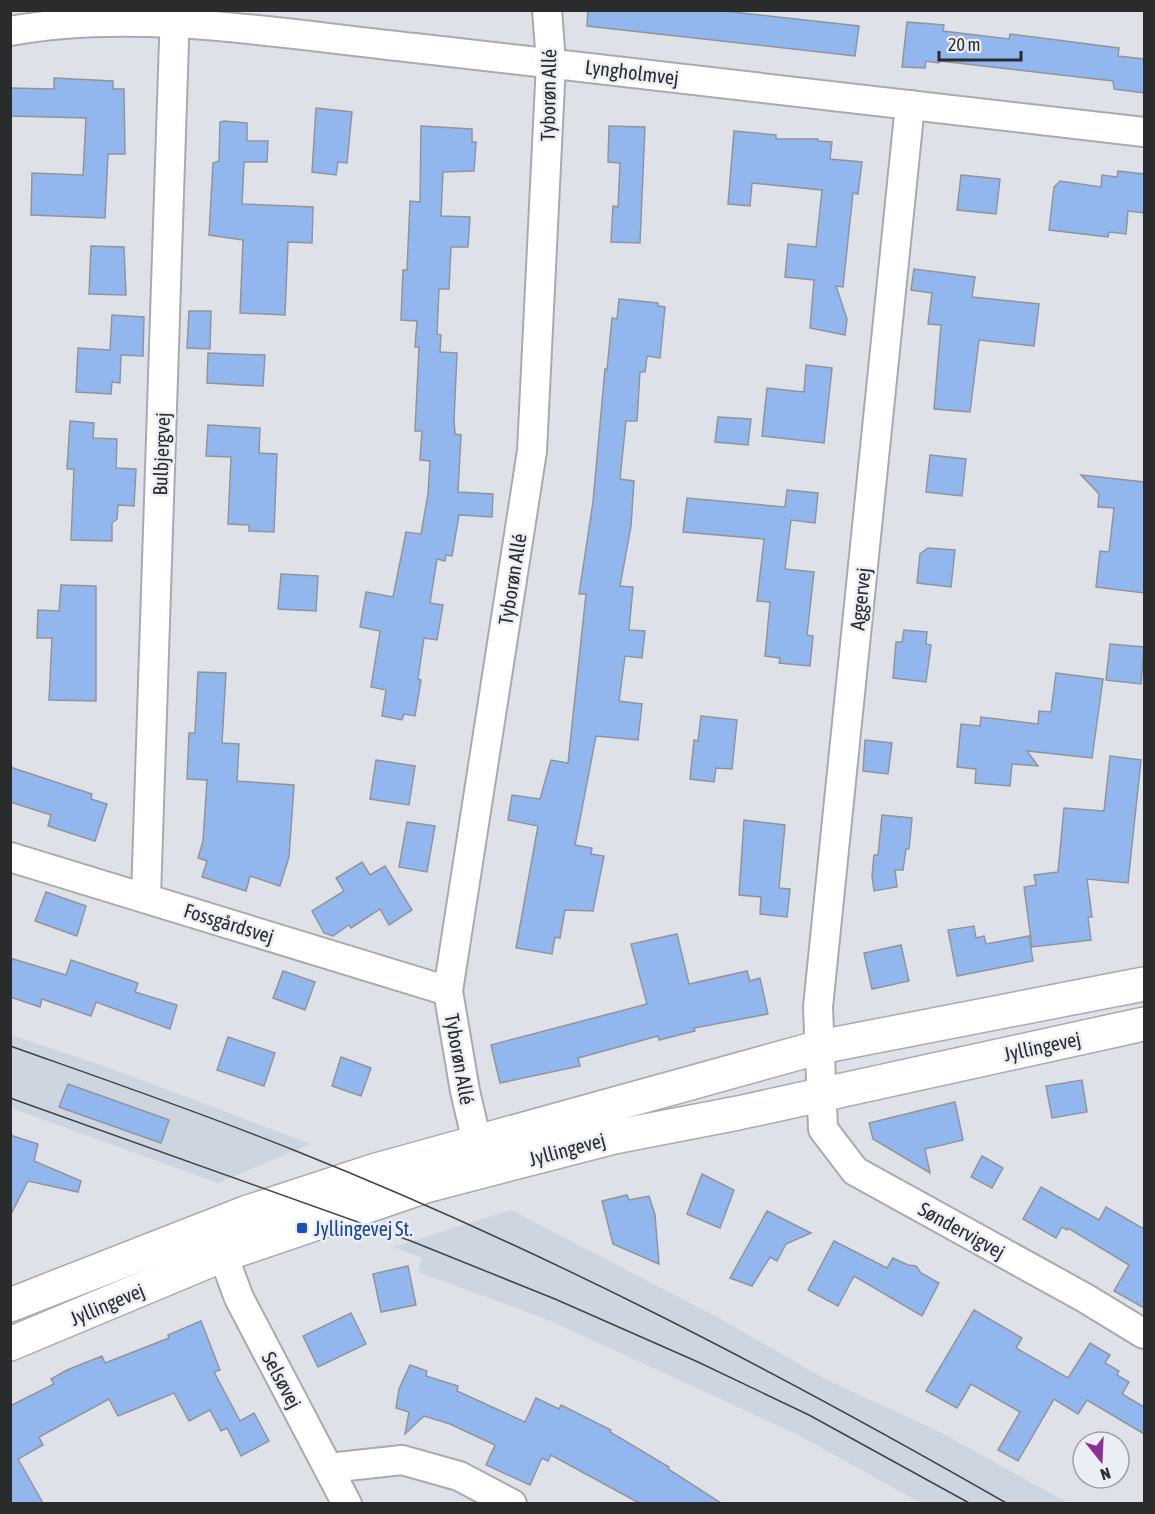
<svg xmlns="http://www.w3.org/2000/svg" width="1155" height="1514" viewBox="0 0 1155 1514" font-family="'Asap Condensed',sans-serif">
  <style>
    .built { fill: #cdd5e1 }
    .building { fill: #91b7ee; stroke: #91959a; stroke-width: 1.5 }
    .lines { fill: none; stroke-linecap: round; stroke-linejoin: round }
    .minor-casing { stroke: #a7abb0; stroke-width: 32 }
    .tertiary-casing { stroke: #a7abb0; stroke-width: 36 }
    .minor { stroke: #fff; stroke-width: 28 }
    .tertiary { stroke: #fff; stroke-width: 33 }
    .tram { stroke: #404244; stroke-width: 1.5 }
    .transit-dot { fill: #1a4fb4; stroke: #ebeff5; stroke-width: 2 }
    .labels { text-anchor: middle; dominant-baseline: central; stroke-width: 5; stroke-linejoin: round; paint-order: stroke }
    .street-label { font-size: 20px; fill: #292b2d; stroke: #ebeff5 }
    .transit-label { font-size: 20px; fill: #164399; stroke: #ebeff5; text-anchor: start }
  </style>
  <rect width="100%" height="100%" fill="#dee2e8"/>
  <g class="built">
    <path d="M 11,1035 L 104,1066 L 311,1144 L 218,1183 L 11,1108 Z"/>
    <path d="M 511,1210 L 717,1317 L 825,1379 L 940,1432 L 1068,1503 L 921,1503 L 800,1436 L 688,1384 L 546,1319 L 418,1272 L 422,1258 L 393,1247 Z"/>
  </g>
  <g class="building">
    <path d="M 588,10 L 715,10 L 859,26 L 855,56 L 587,26 Z"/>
    <path d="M 907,22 L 944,25 L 943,31 L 1009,39 L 1010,34 L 1119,48 L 1118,56 L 1144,59 L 1144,93 L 1114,89 L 1113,81 L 940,61 L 939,63 L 926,61 L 925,68 L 902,67 Z"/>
    <path d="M 54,78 L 113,81 L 113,89 L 124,89 L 125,154 L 108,154 L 105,218 L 31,215 L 32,173 L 83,175 L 86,118 L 10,116 L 10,88 L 54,89 Z"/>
    <path d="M 316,108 L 352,112 L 347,163 L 338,162 L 336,175 L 312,172 Z"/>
    <path d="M 224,121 L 247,123 L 247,141 L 268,141 L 267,162 L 244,162 L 242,204 L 313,207 L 312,243 L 288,242 L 285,315 L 240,313 L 243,240 L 209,235 L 213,163 L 219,161 L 220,122 Z"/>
    <path d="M 421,126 L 472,129 L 472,142 L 476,142 L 474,171 L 443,172 L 441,216 L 470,217 L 468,247 L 451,247 L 449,289 L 439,289 L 437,334 L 441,335 L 440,352 L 457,353 L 454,420 L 455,434 L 461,435 L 458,492 L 493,494 L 492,517 L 459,515 L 452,556 L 446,555 L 445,561 L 437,559 L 430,603 L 443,605 L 437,640 L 424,638 L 418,679 L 421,680 L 415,716 L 404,714 L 402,720 L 382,716 L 386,690 L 371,687 L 380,631 L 360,627 L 366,592 L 393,597 L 406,532 L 421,534 L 428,494 L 430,461 L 420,460 L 422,431 L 415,431 L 419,347 L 415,347 L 417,321 L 401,320 L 403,270 L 407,270 L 410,201 L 420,202 Z"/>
    <path d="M 609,126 L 645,127 L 640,243 L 611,242 L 613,206 L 618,207 L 620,163 L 608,162 Z"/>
    <path d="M 734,131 L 776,135 L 776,139 L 818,139 L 818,141 L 832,142 L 830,159 L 862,162 L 858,194 L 853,193 L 843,287 L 836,286 L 847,319 L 845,335 L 810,328 L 814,280 L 785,277 L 788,244 L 816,247 L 822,190 L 752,183 L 750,206 L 728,204 Z"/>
    <path d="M 1118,171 L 1144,174 L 1144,213 L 1128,211 L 1126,234 L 1109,232 L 1108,237 L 1049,230 L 1054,187 L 1060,181 L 1101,187 L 1102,175 L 1117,177 Z"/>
    <path d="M 961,175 L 1000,179 L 996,214 L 957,210 Z"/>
    <path d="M 91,246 L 124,247 L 126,295 L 89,294 Z"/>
    <path d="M 914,269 L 975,277 L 972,297 L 1039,304 L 1034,346 L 979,340 L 970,412 L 934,409 L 941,325 L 928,324 L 932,293 L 911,290 Z"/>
    <path d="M 619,299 L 658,303 L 658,306 L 665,307 L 660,358 L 647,356 L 645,372 L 640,372 L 637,421 L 626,421 L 620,479 L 634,481 L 631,526 L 620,586 L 633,587 L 629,630 L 645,631 L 642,658 L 625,656 L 619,701 L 642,704 L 638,740 L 596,736 L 575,845 L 592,848 L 591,854 L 604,856 L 593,911 L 565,910 L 560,938 L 555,937 L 552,954 L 516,948 L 538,826 L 508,820 L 512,795 L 540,799 L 551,760 L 568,763 L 586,594 L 579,594 L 593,502 L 605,369 L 607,370 L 612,318 L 617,319 Z"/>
    <path d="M 189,311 L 211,311 L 210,349 L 187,348 Z"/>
    <path d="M 112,315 L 144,317 L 143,356 L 121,355 L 120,383 L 112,382 L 111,394 L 76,392 L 78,348 L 110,350 Z"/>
    <path d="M 208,353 L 265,355 L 263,386 L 207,383 Z"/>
    <path d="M 806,365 L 832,368 L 824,443 L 762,436 L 767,388 L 804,392 Z"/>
    <path d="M 718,417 L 751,419 L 748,445 L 715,442 Z"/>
    <path d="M 70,421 L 94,423 L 93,438 L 117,439 L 116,468 L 136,469 L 134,506 L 118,505 L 117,519 L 112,523 L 112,541 L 71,540 L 74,469 L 67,469 Z"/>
    <path d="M 208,425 L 260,428 L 259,453 L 277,454 L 274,532 L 249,531 L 249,525 L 228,524 L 231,457 L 206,456 Z"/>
    <path d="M 930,455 L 966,459 L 962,496 L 926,492 Z"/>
    <path d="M 1081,475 L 1144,482 L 1144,593 L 1096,587 L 1100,551 L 1109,552 L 1114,508 L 1098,507 L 1099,494 Z"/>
    <path d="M 787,490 L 818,493 L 815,523 L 791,520 L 785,569 L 814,572 L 807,635 L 813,636 L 810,666 L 779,663 L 780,658 L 765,656 L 770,602 L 757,601 L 764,539 L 683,532 L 687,498 L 785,507 Z"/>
    <path d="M 928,548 L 955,550 L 951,587 L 917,583 L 920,554 Z"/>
    <path d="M 281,574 L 318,576 L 316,611 L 278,609 Z"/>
    <path d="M 61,585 L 96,586 L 96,701 L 49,700 L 52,638 L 37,638 L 38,610 L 59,611 Z"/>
    <path d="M 904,630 L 927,632 L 926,644 L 931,645 L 926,682 L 893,678 L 896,642 L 902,642 Z"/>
    <path d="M 1110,644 L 1144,647 L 1141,684 L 1106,680 Z"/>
    <path d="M 198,672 L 226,673 L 222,743 L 239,744 L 237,781 L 294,785 L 289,857 L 280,886 L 250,876 L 246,891 L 202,877 L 207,861 L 198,858 L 203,841 L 207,780 L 187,779 L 189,733 L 195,733 Z"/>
    <path d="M 1056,673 L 1103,679 L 1092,758 L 1027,751 L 1038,766 L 1012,764 L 1010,786 L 975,783 L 976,769 L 957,767 L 961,724 L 980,726 L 981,717 L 1038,724 L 1039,711 L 1051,712 Z"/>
    <path d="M 701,716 L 737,720 L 732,769 L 716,768 L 714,782 L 690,779 L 694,740 L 698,741 Z"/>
    <path d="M 865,740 L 892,743 L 888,774 L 863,771 Z"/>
    <path d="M 1110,756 L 1141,760 L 1128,883 L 1087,879 L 1092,917 L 1088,917 L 1091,940 L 1032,947 L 1024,887 L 1036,885 L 1034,875 L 1058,872 L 1064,808 L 1104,811 Z"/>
    <path d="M 376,760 L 415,766 L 409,805 L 370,799 Z"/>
    <path d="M 10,767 L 92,794 L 91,799 L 107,804 L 95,841 L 48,826 L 51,815 L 10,802 Z"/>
    <path d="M 882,815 L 912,818 L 909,849 L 906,849 L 903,870 L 895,870 L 897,887 L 874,891 L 872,876 L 874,855 L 878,855 Z"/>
    <path d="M 744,820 L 785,825 L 779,888 L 790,889 L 787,917 L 760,914 L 761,897 L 739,895 Z"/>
    <path d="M 407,822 L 435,826 L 427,872 L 399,867 Z"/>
    <path d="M 362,862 L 370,875 L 385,866 L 412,910 L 389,925 L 380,909 L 351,928 L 349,925 L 333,936 L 324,933 L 312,911 L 344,891 L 336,878 Z"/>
    <path d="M 46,892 L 86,906 L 77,936 L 35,921 Z"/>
    <path d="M 974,926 L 976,938 L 984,936 L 986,944 L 1029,936 L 1033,961 L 957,976 L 948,930 Z"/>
    <path d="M 677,934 L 689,984 L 747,971 L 750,981 L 760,978 L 768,1014 L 694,1028 L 695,1031 L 659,1040 L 658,1036 L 578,1058 L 580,1066 L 500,1083 L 491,1045 L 647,1004 L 631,944 Z"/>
    <path d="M 901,945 L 909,981 L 872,989 L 864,953 Z"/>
    <path d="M 10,958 L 66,975 L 71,960 L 138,983 L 135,992 L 177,1005 L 170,1029 L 96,1002 L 91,1016 L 42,999 L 40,1007 L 10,997 Z"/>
    <path d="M 283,971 L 315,982 L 305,1010 L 273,998 Z"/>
    <path d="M 228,1037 L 275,1053 L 264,1086 L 217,1070 Z"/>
    <path d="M 341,1057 L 371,1068 L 361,1096 L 332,1086 Z"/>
    <path d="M 1082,1080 L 1087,1112 L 1052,1118 L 1046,1086 Z"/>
    <path d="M 68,1084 L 169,1120 L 161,1143 L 59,1107 Z"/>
    <path d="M 955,1102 L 963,1140 L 925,1149 L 930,1173 L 873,1139 L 869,1123 Z"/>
    <path d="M 10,1135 L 38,1144 L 34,1161 L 81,1181 L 78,1192 L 28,1181 L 10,1216 Z"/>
    <path d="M 982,1156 L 1003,1168 L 992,1188 L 971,1177 Z"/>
    <path d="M 702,1174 L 734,1190 L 720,1228 L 687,1214 Z"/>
    <path d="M 1041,1187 L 1099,1220 L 1106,1207 L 1144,1229 L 1144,1308 L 1114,1291 L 1129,1265 L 1068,1228 L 1067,1230 L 1062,1227 L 1056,1238 L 1023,1219 Z"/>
    <path d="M 627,1195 L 629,1200 L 649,1196 L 655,1215 L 659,1264 L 613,1244 L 602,1201 Z"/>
    <path d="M 767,1211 L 811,1233 L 786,1244 L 777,1261 L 770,1257 L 752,1286 L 730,1278 Z"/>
    <path d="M 834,1241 L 887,1268 L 893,1258 L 908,1265 L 916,1266 L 921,1273 L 939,1283 L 922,1316 L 854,1276 L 838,1306 L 808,1290 Z"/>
    <path d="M 408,1266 L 416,1305 L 381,1312 L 373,1274 Z"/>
    <path d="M 974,1310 L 1022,1338 L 1016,1348 L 1068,1378 L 1090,1343 L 1110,1355 L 1105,1363 L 1119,1371 L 1117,1375 L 1129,1382 L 1122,1394 L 1144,1407 L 1144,1434 L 1087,1400 L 1078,1414 L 1054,1399 L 1018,1461 L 998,1450 L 1020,1412 L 971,1384 L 957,1408 L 926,1391 Z"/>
    <path d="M 351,1313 L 366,1344 L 318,1367 L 303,1336 Z"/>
    <path d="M 201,1321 L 220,1370 L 214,1372 L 240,1421 L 254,1413 L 269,1441 L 241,1456 L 227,1428 L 221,1431 L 210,1410 L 189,1421 L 174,1393 L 118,1416 L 109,1399 L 39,1437 L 43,1445 L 18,1459 L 43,1503 L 10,1503 L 10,1406 L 54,1384 L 51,1379 L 67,1370 L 102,1356 L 105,1363 L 169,1338 L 168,1335 Z"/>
    <path d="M 410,1365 L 427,1371 L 426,1376 L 458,1386 L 457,1391 L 525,1422 L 536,1398 L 559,1409 L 561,1405 L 611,1430 L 610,1432 L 669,1467 L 668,1469 L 721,1503 L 639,1503 L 551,1455 L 548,1461 L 542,1458 L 530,1485 L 486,1465 L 495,1445 L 450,1424 L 424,1416 L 405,1434 L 409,1412 L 396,1408 L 399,1389 Z"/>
  </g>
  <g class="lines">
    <g class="minor-casing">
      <g id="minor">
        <path d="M 10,31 C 138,7 287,35 415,48 C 659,74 902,104 1144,132"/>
        <path d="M 910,105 L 818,1007 L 823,1129 L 855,1171 L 1085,1298 L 1144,1334"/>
        <path d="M 10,857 L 448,991"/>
        <path d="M 146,897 L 175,10"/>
        <path d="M 477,1142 L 465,1091 L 448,991 L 532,451 L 551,63 L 547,10"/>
        <path d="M 223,1255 L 239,1298 L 347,1504"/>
        <path d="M 329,1468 L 402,1460 L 459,1476 L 512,1504"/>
      </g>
    </g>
    <g class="tertiary-casing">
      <g id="tertiary">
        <path d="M 10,1305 L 245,1213 L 373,1171 L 820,1047 L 1144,984"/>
        <path d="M 10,1344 L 223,1255 L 429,1185 L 614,1137 L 738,1113 L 1144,1024"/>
      </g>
    </g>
    <use href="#minor" class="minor"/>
    <use href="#tertiary" class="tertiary"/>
    <g class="tram">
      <path d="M 10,1046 C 106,1080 202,1113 296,1151 C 542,1249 778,1372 1008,1504"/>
      <path d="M 10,1098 L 411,1241 L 555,1299 L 698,1362 L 809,1415 L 971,1504"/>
    </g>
  </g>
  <rect class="transit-dot" x="296" y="1222" width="12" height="12" rx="3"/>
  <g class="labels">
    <g class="street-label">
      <text transform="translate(632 72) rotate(7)">Lyngholmvej</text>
      <text transform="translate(548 95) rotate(-89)">Tyborøn Allé</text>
      <text transform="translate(161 454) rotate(-88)">Bulbjergvej</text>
      <text transform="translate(512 579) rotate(-81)">Tyborøn Allé</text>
      <text transform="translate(860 599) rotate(-84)">Aggervej</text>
      <text transform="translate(229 923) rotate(17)">Fossgårdsvej</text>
      <text transform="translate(1042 1046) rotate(-12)">Jyllingevej</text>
      <text transform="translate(460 1059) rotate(80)">Tyborøn Allé</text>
      <text transform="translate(567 1149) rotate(-15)">Jyllingevej</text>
      <text transform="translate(962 1230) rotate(29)">Søndervigvej</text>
      <text transform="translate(107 1304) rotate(-23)">Jyllingevej</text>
      <text transform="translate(282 1380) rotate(62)">Selsøvej</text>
    </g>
    <g class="transit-label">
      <text x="314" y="1228">Jyllingevej St.</text>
    </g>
  </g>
  <rect width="1155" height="1514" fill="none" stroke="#292b2d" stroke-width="24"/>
  <g transform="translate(1101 1460) rotate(162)"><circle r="28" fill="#ebeff5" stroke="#9da1a5" stroke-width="1.5"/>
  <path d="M0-4.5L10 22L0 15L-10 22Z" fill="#8b2f99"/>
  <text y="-9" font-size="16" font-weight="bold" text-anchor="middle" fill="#292b2d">N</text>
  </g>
  <path d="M939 51v9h82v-9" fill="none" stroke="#292b2d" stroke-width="3"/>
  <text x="948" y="51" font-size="18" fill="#292b2d" stroke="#ebeff5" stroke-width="4.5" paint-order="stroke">20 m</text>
</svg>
